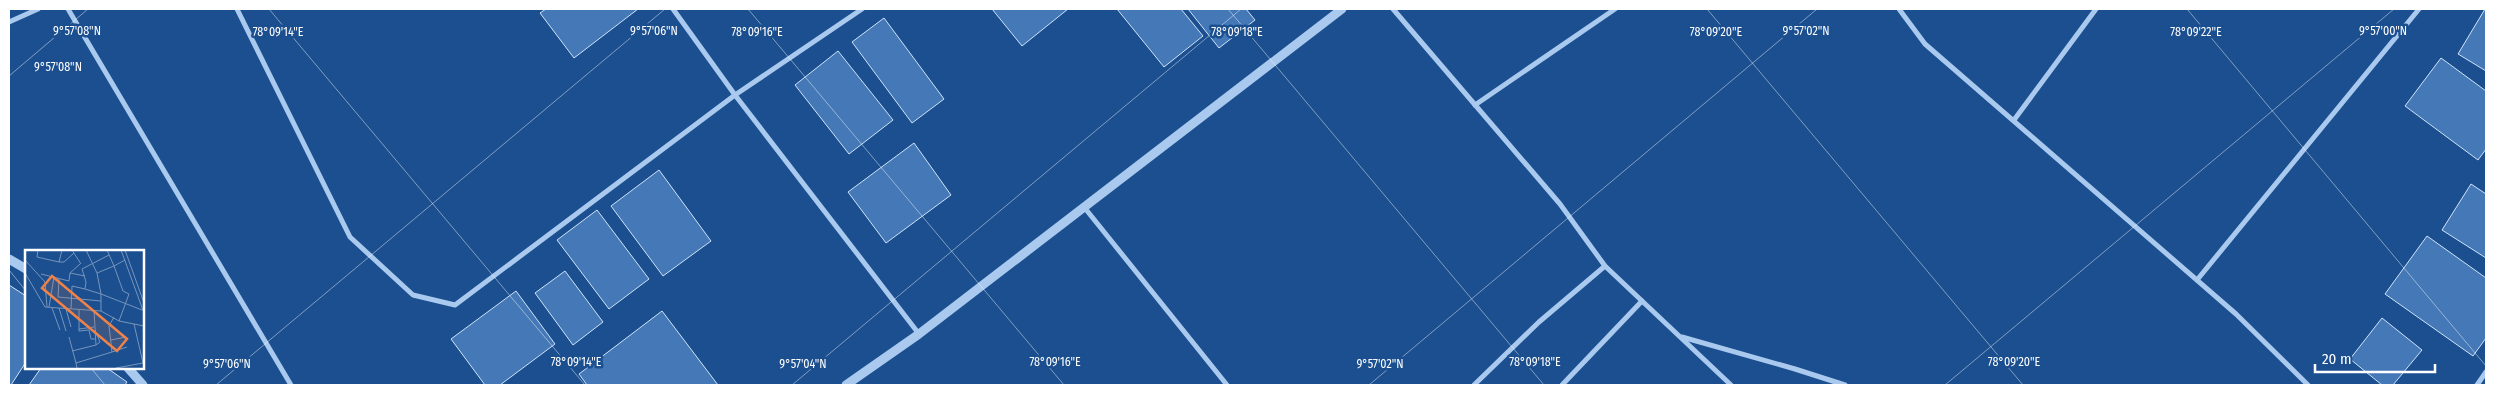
<svg xmlns="http://www.w3.org/2000/svg" width="2495" height="394" viewBox="0 0 2495 394" font-family="'Fira Sans Condensed',sans-serif">
  <style>
    .building { fill: #4478b7; stroke: #cfe3fa }
    .lines { fill: none; stroke-linecap: round; stroke-linejoin: round }
    .minor { stroke: #a9c9ee; stroke-width: 5 }
    .tertiary { stroke: #a9c9ee; stroke-width: 9 }
    .ticks { fill: none; stroke: #fff; stroke-width: 1; stroke-opacity: 0.45 }
    .inset-road { fill: none; stroke: #7695bc; stroke-width: 1 }
    .view { fill: #ee8249; fill-opacity: 0.15; stroke: #ee8249; stroke-width: 2.5 }
    .inset-edge { fill: none; stroke: #fff; stroke-width: 2.5 }
    .ticks-label { font-size: 12px; text-anchor: middle; fill: #fff; stroke: #1b4f8f; stroke-width: 5; stroke-linejoin: round; paint-order: stroke }
  </style>
  <rect width="100%" height="100%" fill="#1b4f8f"/>
  <g class="building">
    <path d="M 546,9 L 638,9 L 574,58 L 540,13 Z"/>
    <path d="M 992,9 L 1068,9 L 1022,46 Z"/>
    <path d="M 1117,9 L 1181,9 L 1203,36 L 1164,67 Z"/>
    <path d="M 1188,9 L 1246,9 L 1255,20 L 1219,48 Z"/>
    <path d="M 2485,9 L 2486,9 L 2486,71 L 2458,54 Z"/>
    <path d="M 884,18 L 944,99 L 912,123 L 852,42 Z"/>
    <path d="M 838,51 L 893,120 L 849,154 L 795,85 Z"/>
    <path d="M 2441,58 L 2486,91 L 2486,149 L 2478,160 L 2405,106 Z"/>
    <path d="M 914,143 L 951,195 L 886,243 L 848,192 Z"/>
    <path d="M 659,170 L 711,241 L 663,276 L 611,206 Z"/>
    <path d="M 2471,184 L 2486,194 L 2486,258 L 2442,230 Z"/>
    <path d="M 597,210 L 649,279 L 609,309 L 557,240 Z"/>
    <path d="M 2427,236 L 2486,278 L 2486,338 L 2473,356 L 2385,294 Z"/>
    <path d="M 565,271 L 603,322 L 573,345 L 535,293 Z"/>
    <path d="M 9,285 L 26,296 L 26,362 L 11,385 L 9,385 Z"/>
    <path d="M 516,291 L 555,344 L 500,385 L 485,385 L 451,339 Z"/>
    <path d="M 662,311 L 718,385 L 587,385 L 579,374 Z"/>
    <path d="M 2382,318 L 2422,350 L 2393,385 L 2382,385 L 2350,359 Z"/>
    <path d="M 41,368 L 107,368 L 127,382 L 125,385 L 29,385 Z"/>
  </g>
  <g class="lines">
    <g class="minor">
      <path d="M 68,9 L 291,385"/>
      <path d="M 237,9 L 350,237 L 413,295 L 455,305 L 735,95 L 862,9"/>
      <path d="M 673,9 L 735,95 L 919,334"/>
      <path d="M 1393,9 L 1560,204 L 1605,266 L 1731,385"/>
      <path d="M 1899,9 L 1925,44 L 2236,314 L 2308,385"/>
      <path d="M 9,22 L 38,9"/>
      <path d="M 1475,105 L 1615,9"/>
      <path d="M 2014,120 L 2096,9"/>
      <path d="M 1084,207 L 1227,385"/>
      <path d="M 2197,280 L 2419,9"/>
      <path d="M 1682,337 L 1795,369 L 1845,385"/>
      <path d="M 1474,385 L 1539,322 L 1605,266"/>
      <path d="M 1562,385 L 1642,301"/>
      <path d="M 2477,385 L 2486,372"/>
    </g>
    <g class="tertiary">
      <path d="M 9,259 L 26,269"/>
      <path d="M 128,368 L 143,385"/>
      <path d="M 846,385 L 919,334 L 1342,9"/>
    </g>
  </g>
  <path class="ticks" d="M 269,9 L 585,385M 748,9 L 1064,385M 1228,9 L 1544,385M 1707,9 L 2023,385M 2187,9 L 2486,366M 9,76 L 88,9M 9,270 L 26,291M 91,368 L 105,385M 216,385 L 665,9M 792,385 L 1241,9M 1369,385 L 1817,9M 1945,385 L 2394,9"/>
  <g transform="translate(25 250)">
    <rect width="119" height="119" fill="#1b4f8f"/>
    <path class="inset-road" d="M 13,0 L 12,7 L 34,12 L 37,0M 47,0 L 56,14M 61,0 L 72,23 L 89,16 L 98,41 L 104,44 L 94,71M 82,0 L 89,16 L 100,10M 96,0 L 119,63M 100,0 L 119,53M 0,10 L 20,32 L 22,57M 34,12 L 39,12 L 49,3M 0,23 L 20,57 L 76,61 L 94,71 L 119,76M 45,23 L 60,26M 72,23 L 76,44 L 60,39 L 61,32 L 57,19 L 84,5M 16,24 L 44,31 L 45,23 L 55,14M 34,29 L 33,47 L 76,51M 24,57 L 29,27M 27,58 L 35,80M 34,58 L 41,81M 41,59 L 46,77M 46,59 L 47,36 L 60,39M 54,60 L 54,81 L 64,80 L 66,89 L 70,89M 76,61 L 76,44 L 117,60M 54,79 L 69,77M 70,80 L 75,92 L 71,95M 44,87 L 51,113M 86,90 L 101,87M 47,101 L 71,95 L 69,60M 87,102 L 102,97M 52,118 L 51,113 L 87,102 L 84,76 L 89,67M 91,118 L 118,113 L 109,74"/>
    <path class="view" d="M 27,26 L 102,89 L 92,101 L 17,38 Z"/>
    <rect width="119" height="119" class="inset-edge"/>
  </g>
  <g class="ticks-label">
    <text x="77" y="35">9°57'08"N</text>
    <text x="654" y="35">9°57'06"N</text>
    <text x="1806" y="35">9°57'02"N</text>
    <text x="2383" y="35">9°57'00"N</text>
    <text x="278" y="36">78°09'14"E</text>
    <text x="757" y="36">78°09'16"E</text>
    <text x="1237" y="36">78°09'18"E</text>
    <text x="1716" y="36">78°09'20"E</text>
    <text x="2196" y="36">78°09'22"E</text>
    <text x="58" y="71">9°57'08"N</text>
    <text x="576" y="366">78°09'14"E</text>
    <text x="1055" y="366">78°09'16"E</text>
    <text x="1535" y="366">78°09'18"E</text>
    <text x="2014" y="366">78°09'20"E</text>
    <text x="227" y="368">9°57'06"N</text>
    <text x="803" y="368">9°57'04"N</text>
    <text x="1380" y="368">9°57'02"N</text>
  </g>
  <rect width="2495" height="394" fill="none" stroke="#ffffff" stroke-width="20"/>
  <path d="M2315 364v8h120v-8" fill="none" stroke="#ffffff" stroke-width="2.5"/>
  <text x="2322" y="364" font-size="15" fill="#ffffff" stroke="#1b4f8f" stroke-width="4" paint-order="stroke">20 m</text>
</svg>
